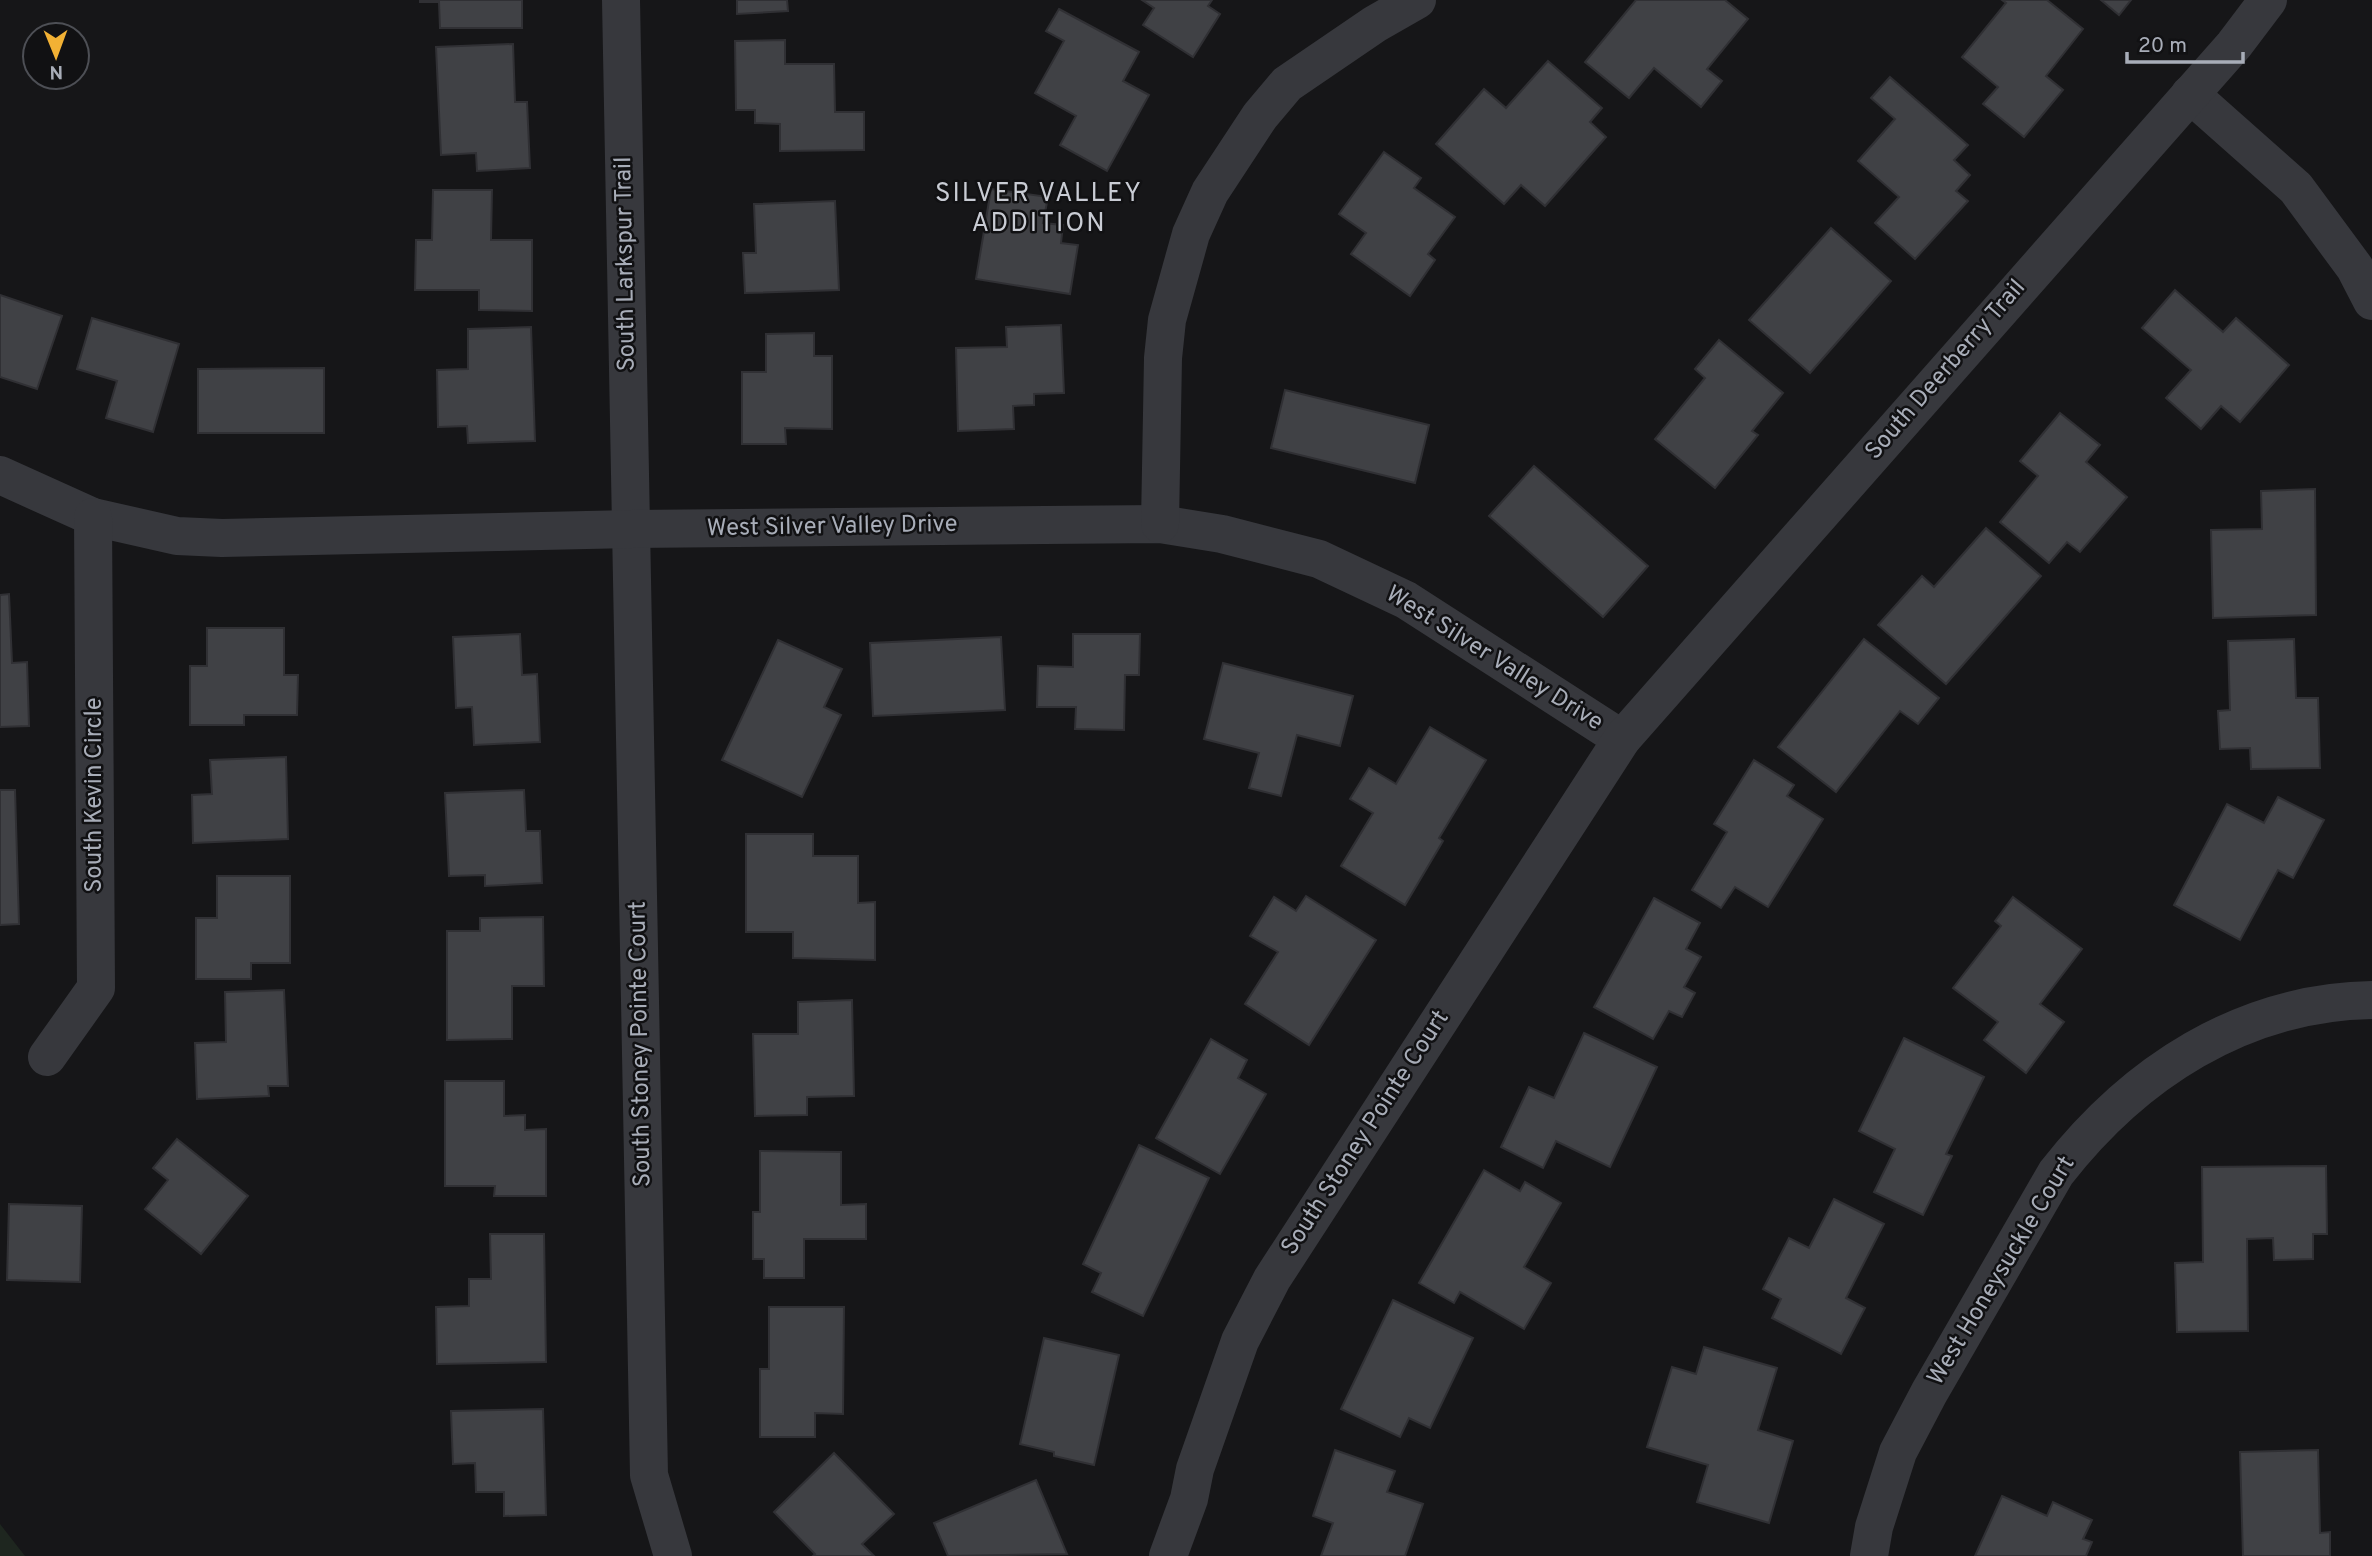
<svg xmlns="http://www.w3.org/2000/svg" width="2372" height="1556" viewBox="0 0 2372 1556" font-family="Overpass,sans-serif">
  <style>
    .green { fill: #1e261f }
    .building { fill: #404145; stroke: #303034; stroke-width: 2 }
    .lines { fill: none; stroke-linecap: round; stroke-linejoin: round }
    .minor { stroke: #37383d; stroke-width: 38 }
    .labels { text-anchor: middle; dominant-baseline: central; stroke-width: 5; stroke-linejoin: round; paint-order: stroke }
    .street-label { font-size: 24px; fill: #a8adb8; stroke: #111113 }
    .neighbourhood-label { font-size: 26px; letter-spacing: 2px; fill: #c9ccd4; stroke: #111113 }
  </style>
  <rect width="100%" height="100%" fill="#161618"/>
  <path class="green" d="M 0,1524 L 25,1556 L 0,1556 Z"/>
  <g class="building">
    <path d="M 420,0 L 522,0 L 522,28 L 440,28 L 439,2 L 420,2 Z"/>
    <path d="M 737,0 L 787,0 L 788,11 L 737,14 Z"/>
    <path d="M 1142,0 L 1212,0 L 1208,6 L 1220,14 L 1193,57 L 1143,25 L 1154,8 Z"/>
    <path d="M 1636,0 L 1725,0 L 1748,19 L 1707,69 L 1722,81 L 1701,107 L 1654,68 L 1629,98 L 1585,62 Z"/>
    <path d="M 2002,0 L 2047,0 L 2083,29 L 2046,76 L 2063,90 L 2024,137 L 1983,104 L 1998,87 L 1962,57 L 2006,3 Z"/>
    <path d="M 2101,0 L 2131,0 L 2119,15 Z"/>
    <path d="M 1059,9 L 1139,52 L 1123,81 L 1149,95 L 1107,171 L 1060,145 L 1076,116 L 1035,93 L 1064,41 L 1046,31 Z"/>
    <path d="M 785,40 L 785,64 L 834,64 L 835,112 L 864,112 L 864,150 L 780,151 L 780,124 L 755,123 L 755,110 L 736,110 L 735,41 Z"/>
    <path d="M 513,44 L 515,102 L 527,102 L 530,168 L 477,171 L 476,153 L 441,155 L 436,47 Z"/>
    <path d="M 1548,61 L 1602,108 L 1590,122 L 1606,137 L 1545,206 L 1521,185 L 1504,204 L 1436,144 L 1484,89 L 1506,108 Z"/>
    <path d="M 1890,77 L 1968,145 L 1954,160 L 1970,175 L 1956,191 L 1968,201 L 1915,259 L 1875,223 L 1899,197 L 1858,161 L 1895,119 L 1871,98 Z"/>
    <path d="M 1384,152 L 1421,178 L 1414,188 L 1455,217 L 1428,254 L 1435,260 L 1410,296 L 1351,254 L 1366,233 L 1339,214 Z"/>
    <path d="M 991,189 L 1048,197 L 1043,223 L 1063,225 L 1061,243 L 1078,245 L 1070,294 L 976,279 Z"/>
    <path d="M 433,190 L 492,190 L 491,240 L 532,240 L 532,311 L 479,310 L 479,290 L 415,290 L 416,240 L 432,240 Z"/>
    <path d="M 835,201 L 839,290 L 745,293 L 743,253 L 756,253 L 754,204 Z"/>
    <path d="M 1831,228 L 1891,281 L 1810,373 L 1749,320 Z"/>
    <path d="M 2175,290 L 2223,332 L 2236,318 L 2289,365 L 2240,422 L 2221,406 L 2201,429 L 2166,398 L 2191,370 L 2142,328 Z"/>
    <path d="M 0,295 L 62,316 L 37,389 L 0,377 Z"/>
    <path d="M 92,318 L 179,344 L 153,432 L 106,418 L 117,381 L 77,369 Z"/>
    <path d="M 1061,325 L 1064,393 L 1034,394 L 1034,405 L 1013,406 L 1014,429 L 958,431 L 956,348 L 1007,347 L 1006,327 Z"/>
    <path d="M 531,327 L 535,441 L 468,443 L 467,426 L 438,427 L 437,370 L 468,369 L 468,329 Z"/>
    <path d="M 814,333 L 814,356 L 832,356 L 832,429 L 785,428 L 786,444 L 742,444 L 742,372 L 766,372 L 766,334 Z"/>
    <path d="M 1719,340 L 1783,393 L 1752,431 L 1758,435 L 1715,488 L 1655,439 L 1705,378 L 1695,369 Z"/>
    <path d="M 324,368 L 324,433 L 198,433 L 198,369 Z"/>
    <path d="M 1285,390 L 1429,425 L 1415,483 L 1271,448 Z"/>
    <path d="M 2060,413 L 2100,445 L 2086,462 L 2127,497 L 2080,552 L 2067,542 L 2049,563 L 2000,522 L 2038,476 L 2020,461 Z"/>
    <path d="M 1534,466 L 1648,566 L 1603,617 L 1489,516 Z"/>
    <path d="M 2315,489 L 2316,615 L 2213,618 L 2211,530 L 2262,529 L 2261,491 Z"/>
    <path d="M 1986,528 L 2041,576 L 1946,684 L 1878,625 L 1922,576 L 1934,587 Z"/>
    <path d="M 9,594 L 12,663 L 27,662 L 29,726 L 0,727 L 0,595 Z"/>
    <path d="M 207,628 L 284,628 L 284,675 L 298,675 L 297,715 L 244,715 L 244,725 L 190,725 L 190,666 L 207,666 Z"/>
    <path d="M 520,634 L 522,675 L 537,674 L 540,742 L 474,745 L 472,707 L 456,708 L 453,637 Z"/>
    <path d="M 1073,634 L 1140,634 L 1139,675 L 1125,675 L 1124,730 L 1075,729 L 1076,707 L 1037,707 L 1038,666 L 1073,667 Z"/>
    <path d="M 1001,637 L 1005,710 L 873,716 L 870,643 Z"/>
    <path d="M 1864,639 L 1939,698 L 1918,724 L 1900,711 L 1836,792 L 1778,747 Z"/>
    <path d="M 2294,639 L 2296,698 L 2318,698 L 2320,768 L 2251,769 L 2250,748 L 2220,749 L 2218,711 L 2230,710 L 2228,641 Z"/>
    <path d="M 778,640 L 842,669 L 824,707 L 841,715 L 802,797 L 722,760 Z"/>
    <path d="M 1223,663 L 1353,696 L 1340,746 L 1297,735 L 1281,796 L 1249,788 L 1259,753 L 1204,739 Z"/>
    <path d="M 1430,727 L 1486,760 L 1439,838 L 1443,841 L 1405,905 L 1341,866 L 1373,813 L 1350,799 L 1369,768 L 1396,784 Z"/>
    <path d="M 286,757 L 288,839 L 193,843 L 192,795 L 212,794 L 210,760 Z"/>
    <path d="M 1754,760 L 1794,785 L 1787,796 L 1823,819 L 1768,907 L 1735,887 L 1721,908 L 1692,890 L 1727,832 L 1714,824 Z"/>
    <path d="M 0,790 L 15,790 L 19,924 L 0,925 Z"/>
    <path d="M 524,790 L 526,831 L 540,831 L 542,883 L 485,886 L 485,875 L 449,876 L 445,793 Z"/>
    <path d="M 2278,797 L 2324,820 L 2293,878 L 2278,870 L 2240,940 L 2174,905 L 2227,804 L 2264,823 Z"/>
    <path d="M 746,834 L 813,834 L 813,856 L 858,856 L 858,903 L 875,902 L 875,960 L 793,958 L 793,932 L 746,932 Z"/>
    <path d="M 217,876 L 290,876 L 290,963 L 251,963 L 251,979 L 196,979 L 196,918 L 217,918 Z"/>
    <path d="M 1306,896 L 1376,940 L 1309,1045 L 1245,1004 L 1278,952 L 1250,936 L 1274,897 L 1296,911 Z"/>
    <path d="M 2013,897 L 2082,949 L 2040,1004 L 2064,1022 L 2026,1073 L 1984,1040 L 1998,1022 L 1953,988 L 2001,926 L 1995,921 Z"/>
    <path d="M 1654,898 L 1700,923 L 1686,949 L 1701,957 L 1684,987 L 1695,993 L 1682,1017 L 1669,1011 L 1653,1039 L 1594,1007 Z"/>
    <path d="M 543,917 L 544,986 L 512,986 L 512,1039 L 447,1040 L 447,931 L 480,931 L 480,918 Z"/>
    <path d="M 284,990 L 288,1086 L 268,1086 L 269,1096 L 197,1099 L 195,1043 L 226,1042 L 225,992 Z"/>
    <path d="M 852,1000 L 854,1096 L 807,1097 L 807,1115 L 755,1116 L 753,1034 L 798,1034 L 798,1002 Z"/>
    <path d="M 1584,1033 L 1657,1067 L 1610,1167 L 1556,1141 L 1543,1168 L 1501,1147 L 1529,1087 L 1554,1098 Z"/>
    <path d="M 1904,1038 L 1984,1077 L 1946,1154 L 1952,1156 L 1923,1215 L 1874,1192 L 1895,1149 L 1859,1131 Z"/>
    <path d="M 1211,1039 L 1247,1060 L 1238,1078 L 1266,1094 L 1220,1174 L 1156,1138 Z"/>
    <path d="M 445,1081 L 504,1081 L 504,1116 L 525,1115 L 525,1130 L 546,1129 L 546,1196 L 494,1196 L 495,1186 L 445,1186 Z"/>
    <path d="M 177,1139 L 248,1196 L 201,1254 L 145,1209 L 168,1180 L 153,1168 Z"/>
    <path d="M 1139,1145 L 1209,1178 L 1143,1316 L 1092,1292 L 1101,1273 L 1083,1264 Z"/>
    <path d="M 760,1151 L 841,1152 L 841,1205 L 866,1204 L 866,1239 L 804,1239 L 804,1278 L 764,1278 L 764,1259 L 753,1259 L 753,1212 L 760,1212 Z"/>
    <path d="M 2326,1166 L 2327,1234 L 2313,1234 L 2313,1259 L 2274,1260 L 2273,1238 L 2247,1239 L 2248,1331 L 2177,1332 L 2175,1263 L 2203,1262 L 2202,1167 Z"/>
    <path d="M 1484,1170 L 1520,1191 L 1525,1182 L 1561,1203 L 1524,1267 L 1551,1283 L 1524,1329 L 1460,1292 L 1454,1303 L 1419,1283 Z"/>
    <path d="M 1834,1199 L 1884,1224 L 1846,1298 L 1865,1308 L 1841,1354 L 1772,1318 L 1781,1299 L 1763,1289 L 1789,1238 L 1809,1248 Z"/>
    <path d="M 9,1204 L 82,1206 L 80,1282 L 7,1280 Z"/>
    <path d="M 490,1234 L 544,1234 L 546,1362 L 437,1364 L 436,1307 L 469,1306 L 469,1279 L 491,1279 Z"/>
    <path d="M 1393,1300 L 1473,1338 L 1430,1428 L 1409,1418 L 1400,1437 L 1341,1409 Z"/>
    <path d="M 769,1307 L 844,1307 L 843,1414 L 815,1413 L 815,1437 L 760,1437 L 760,1369 L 769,1369 Z"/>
    <path d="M 1044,1338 L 1119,1355 L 1094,1465 L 1054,1456 L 1054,1452 L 1020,1444 Z"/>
    <path d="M 1704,1347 L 1777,1368 L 1758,1430 L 1793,1441 L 1769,1523 L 1697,1502 L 1708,1465 L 1647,1447 L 1672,1367 L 1696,1374 Z"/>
    <path d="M 543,1409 L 546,1515 L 504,1516 L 504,1492 L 476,1492 L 475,1463 L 453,1464 L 451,1411 Z"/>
    <path d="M 1335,1450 L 1395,1471 L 1387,1492 L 1423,1504 L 1405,1556 L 1321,1556 L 1333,1523 L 1313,1516 Z"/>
    <path d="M 2318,1450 L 2320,1533 L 2330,1532 L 2330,1556 L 2243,1556 L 2240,1452 Z"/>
    <path d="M 834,1453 L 894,1514 L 862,1544 L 874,1556 L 813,1556 L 815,1554 L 774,1512 Z"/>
    <path d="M 1036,1480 L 1067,1554 L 948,1556 L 934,1523 Z"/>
    <path d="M 2002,1496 L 2047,1516 L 2053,1502 L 2092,1520 L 2083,1539 L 2092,1542 L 2086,1556 L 1975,1556 Z"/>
  </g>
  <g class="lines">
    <g class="minor">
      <path d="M 621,0 L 649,1475 L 673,1556"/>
      <path d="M 2190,94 L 2296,188 L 2355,268 L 2372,301"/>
      <path d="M 0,475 L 93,517 L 177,536 L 222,538 L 632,529 L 1160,524 L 1222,534 L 1319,559 L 1406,600 L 1622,739"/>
      <path d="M 1160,524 L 1163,358 L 1167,320 L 1191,234 L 1210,192 L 1260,116 L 1287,84 L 1375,24 L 1417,0"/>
      <path d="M 47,1057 L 96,988 L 93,517"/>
      <path d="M 1168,1556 L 1189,1499 L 1195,1469 L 1240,1341 L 1272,1279 L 1622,739 L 2234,45 L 2268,0"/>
      <path d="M 1869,1556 L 1874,1527 L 1898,1452 L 1929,1393 L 2056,1173 C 2134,1073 2242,1002 2372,1000"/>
    </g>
  </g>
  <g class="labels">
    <g class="street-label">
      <text transform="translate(626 264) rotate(-91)">South Larkspur Trail</text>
      <text transform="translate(1946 370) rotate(-49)">South Deerberry Trail</text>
      <text transform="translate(832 527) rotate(-1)">West Silver Valley Drive</text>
      <text transform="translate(1494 659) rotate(32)">West Silver Valley Drive</text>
      <text transform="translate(95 795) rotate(-90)">South Kevin Circle</text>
      <text transform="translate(641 1044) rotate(-91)">South Stoney Pointe Court</text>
      <text transform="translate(1366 1133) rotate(-57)">South Stoney Pointe Court</text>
      <text transform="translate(2002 1271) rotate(-59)">West Honeysuckle Court</text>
    </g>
    <g class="neighbourhood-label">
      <text x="1039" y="194">SILVER VALLEY<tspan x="1039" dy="30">ADDITION</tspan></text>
    </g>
  </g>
  <g transform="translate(56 56) rotate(179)"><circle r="33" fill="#111113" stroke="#4d4f55" stroke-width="2"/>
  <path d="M0-5L12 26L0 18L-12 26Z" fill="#f2b134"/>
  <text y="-10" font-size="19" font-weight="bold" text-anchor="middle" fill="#a8adb8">N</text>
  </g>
  <path d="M2127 52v10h116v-10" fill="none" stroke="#a8adb8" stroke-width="3.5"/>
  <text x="2138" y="52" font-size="21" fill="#a8adb8" stroke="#111113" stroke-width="5" paint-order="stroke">20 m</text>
</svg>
